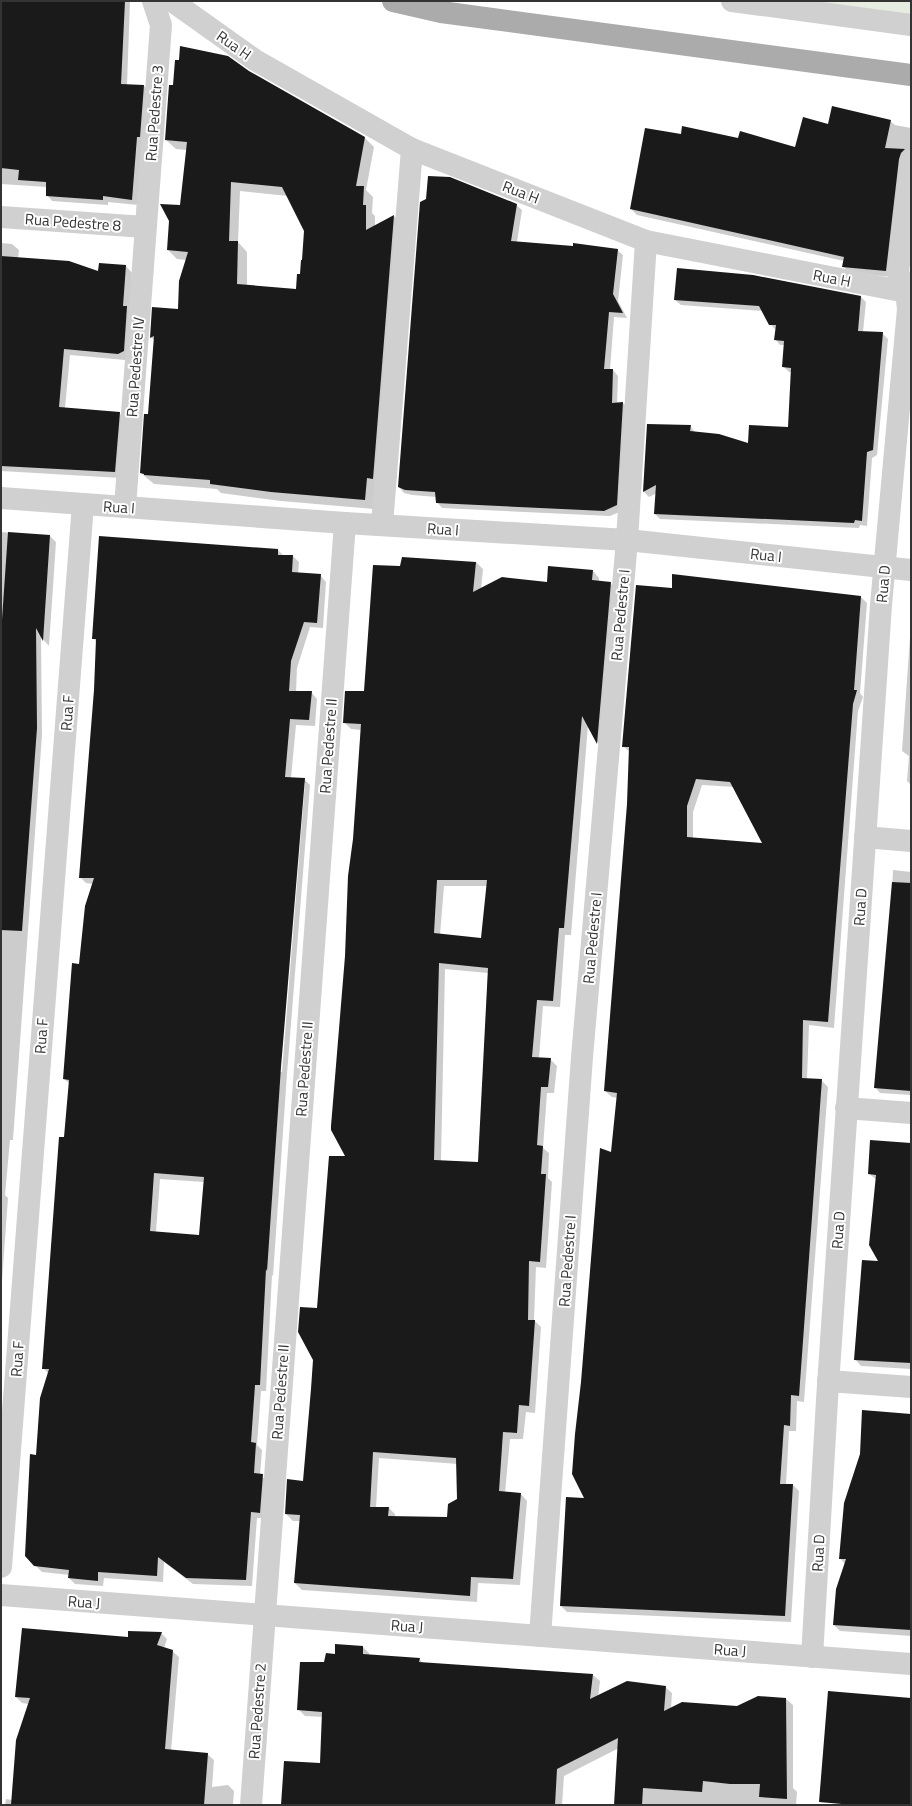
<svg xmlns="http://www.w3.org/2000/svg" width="912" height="1806" viewBox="0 0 912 1806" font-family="'Titillium Web',sans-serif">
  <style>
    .green { fill: #e6ecdf }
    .shadow { fill: #0003; fill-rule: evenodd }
    .building { fill: #1a1a1a; fill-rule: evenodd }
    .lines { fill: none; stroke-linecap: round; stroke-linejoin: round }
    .minor { stroke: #d0d0d0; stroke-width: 22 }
    .major { stroke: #ababab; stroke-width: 22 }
    .labels { text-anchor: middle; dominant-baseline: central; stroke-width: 4; stroke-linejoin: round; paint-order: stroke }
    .street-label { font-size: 15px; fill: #333; stroke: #fff }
  </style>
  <rect width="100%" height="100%" fill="#fff"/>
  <path class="green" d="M 732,1 L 911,1 L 911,25 Z"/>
  <g class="shadow">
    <path d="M 1,1 L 130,1 L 127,85 L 144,86 L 149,91 L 138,205 L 108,202 L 108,205 L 52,201 L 47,195 L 47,187 L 1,184 Z"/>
    <path d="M 248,72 L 364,137 L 374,147 L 366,190 L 373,197 L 372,213 L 375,216 L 375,226 L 394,216 L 403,226 L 374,509 L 281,501 L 221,493 L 217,489 L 154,484 L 141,473 L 149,415 L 155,341 L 151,337 L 153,309 L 178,310 L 186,260 L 177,259 L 168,250 L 181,206 L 187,150 L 176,149 L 166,140 ZM 240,191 L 288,196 L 305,231 L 303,261 L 297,290 L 247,286 L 247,252 L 238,242 Z"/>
    <path d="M 890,121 L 895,125 L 911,128 L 911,154 L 891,277 L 849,272 L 843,266 L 844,261 L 637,215 L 631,209 L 681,135 L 739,139 L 796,148 L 828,125 Z"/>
    <path d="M 516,205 L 522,210 L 517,242 L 617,250 L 623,255 L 618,301 L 627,318 L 614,317 L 610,370 L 613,370 L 618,376 L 617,404 L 623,403 L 628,409 L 622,511 L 610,516 L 442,508 L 437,502 L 437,497 L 412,495 L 404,493 L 399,487 Z"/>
    <path d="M 1,243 L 12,244 L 19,250 L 18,259 L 99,272 L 99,264 L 126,266 L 132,273 L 130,357 L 125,360 L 70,355 L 65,408 L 119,413 L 125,419 L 121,478 L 1,471 Z"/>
    <path d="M 861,297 L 866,302 L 863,332 L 882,333 L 888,339 L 877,455 L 872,458 L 867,526 L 860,525 L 859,528 L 660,519 L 655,514 L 657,493 L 649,497 L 644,492 L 648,425 L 690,426 L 695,432 L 749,444 L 789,428 L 792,372 L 789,372 L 783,366 L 785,345 L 780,345 L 775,339 L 776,330 L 770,324 L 763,311 L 681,305 L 675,300 Z"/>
    <path d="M 1,532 L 50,536 L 56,542 L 49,646 L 41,637 L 42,735 L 13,1140 L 10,1140 L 5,1195 L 8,1198 L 1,1295 Z"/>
    <path d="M 278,550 L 284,556 L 293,556 L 299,562 L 298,574 L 320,575 L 326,582 L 323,628 L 310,627 L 297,668 L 296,692 L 311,692 L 317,699 L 315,726 L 296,725 L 291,778 L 304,779 L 310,785 L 287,1074 L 273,1276 L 272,1275 L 266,1391 L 261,1391 L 257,1445 L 262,1450 L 260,1475 L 268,1482 L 266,1518 L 257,1518 L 252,1586 L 193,1584 L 164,1562 L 163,1582 L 104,1578 L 103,1586 L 75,1584 L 69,1578 L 70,1575 L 42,1572 L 35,1565 L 47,1485 L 49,1374 L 43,1368 L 70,1084 L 64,1079 L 93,884 L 86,883 L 80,877 L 95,690 L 97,642 L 93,638 ZM 303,783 L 305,783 L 282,1072 L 280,1072 ZM 160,1179 L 204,1182 L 200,1236 L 156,1232 Z"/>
    <path d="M 476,562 L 483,569 L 481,589 L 548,583 L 593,571 L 599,578 L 599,582 L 610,583 L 617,590 L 603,749 L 598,743 L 588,725 L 571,935 L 565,935 L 560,1007 L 543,1006 L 539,1058 L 550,1059 L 557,1066 L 554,1093 L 547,1093 L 543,1148 L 549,1153 L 548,1178 L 552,1182 L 546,1268 L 536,1267 L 534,1320 L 541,1327 L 535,1413 L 526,1412 L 523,1439 L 510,1439 L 505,1493 L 521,1494 L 527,1501 L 520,1585 L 478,1583 L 477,1602 L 302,1590 L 295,1583 L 300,1521 L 293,1521 L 286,1514 L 304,1483 L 318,1309 L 346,1157 L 354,839 L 361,730 L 351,729 L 344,722 L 364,692 L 400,567 ZM 444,886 L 487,886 L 482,939 L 440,935 ZM 445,969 L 488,973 L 479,1163 L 441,1161 ZM 379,1458 L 458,1464 L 458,1500 L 448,1518 L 395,1517 L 395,1514 L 389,1508 L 376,1508 Z"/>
    <path d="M 673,589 L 861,597 L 867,603 L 860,693 L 863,697 L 858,711 L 834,1028 L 809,1025 L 807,1079 L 821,1080 L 828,1087 L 804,1402 L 797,1401 L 796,1431 L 789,1431 L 786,1485 L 793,1485 L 799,1491 L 791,1622 L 567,1612 L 561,1606 L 586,1499 L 618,1098 L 612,1097 L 605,1091 L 628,804 L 630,752 L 623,746 ZM 702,785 L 734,787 L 763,844 L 693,838 L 693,812 Z"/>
    <path d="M 911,623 L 911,785 L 907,781 L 909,756 L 902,751 Z"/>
    <path d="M 893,870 L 911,872 L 911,1095 L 880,1093 L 875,1087 L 891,909 Z"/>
    <path d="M 911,1144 L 911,1369 L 861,1366 L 855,1359 L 880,1263 L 877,1180 L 869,1174 Z"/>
    <path d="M 911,1415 L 911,1636 L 840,1631 L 834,1625 L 845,1564 L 840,1558 Z"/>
    <path d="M 161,1633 L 167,1639 L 164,1648 L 172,1651 L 179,1657 L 171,1751 L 207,1754 L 214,1760 L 212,1787 L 228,1785 L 234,1791 L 233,1805 L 5,1805 L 6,1799 L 12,1800 L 29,1704 L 22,1703 L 16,1697 L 128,1638 Z"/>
    <path d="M 363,1647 L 369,1653 L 369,1656 L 419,1659 L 423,1663 L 593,1675 L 600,1681 L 598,1697 L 665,1687 L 672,1693 L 671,1709 L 737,1707 L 786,1699 L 793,1705 L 793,1788 L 797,1792 L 796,1805 L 615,1805 L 619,1748 L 564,1776 L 562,1805 L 282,1805 L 321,1765 L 323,1717 L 305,1716 L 298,1709 L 325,1663 L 336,1655 Z"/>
  </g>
  <g class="building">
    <path d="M 1,1 L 125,1 L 121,84 L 144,85 L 140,137 L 137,137 L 132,200 L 103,196 L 103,200 L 46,196 L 46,182 L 18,180 L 19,170 L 1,168 Z"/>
    <path d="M 180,46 L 228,56 L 249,71 L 365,137 L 356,186 L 364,186 L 363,205 L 366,205 L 366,230 L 394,215 L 373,479 L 367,478 L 365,500 L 271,492 L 210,484 L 210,480 L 144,475 L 144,474 L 140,473 L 144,414 L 148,414 L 154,336 L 150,338 L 152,307 L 178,309 L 179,281 L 188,252 L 167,250 L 169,221 L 160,204 L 180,205 L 187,142 L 165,140 L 169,85 L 173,85 L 175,60 L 179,60 ZM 231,182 L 282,187 L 304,231 L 302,260 L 301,260 L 300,274 L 297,274 L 296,289 L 237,284 L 238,241 L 229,241 Z"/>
    <path d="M 832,106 L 891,120 L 885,148 L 905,149 L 901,153 L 899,159 L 886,271 L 842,267 L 844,257 L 630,209 L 645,128 L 681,134 L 682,126 L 738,138 L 740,131 L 795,147 L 803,117 L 828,124 Z"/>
    <path d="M 428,176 L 450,177 L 517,204 L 511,241 L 573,246 L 573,243 L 618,249 L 613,294 L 623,313 L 609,312 L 604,369 L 613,369 L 612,403 L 623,402 L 617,505 L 604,511 L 436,503 L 435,492 L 405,490 L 398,487 L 420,202 L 426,199 Z"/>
    <path d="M 1,256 L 69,261 L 98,271 L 99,263 L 126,265 L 123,306 L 127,306 L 124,351 L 118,354 L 64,349 L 59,407 L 120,412 L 115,472 L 1,466 Z"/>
    <path d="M 677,268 L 753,275 L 861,296 L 858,331 L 883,332 L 873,450 L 867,452 L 862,521 L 855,520 L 854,523 L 654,514 L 656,485 L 643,492 L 647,424 L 691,425 L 690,431 L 719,434 L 748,443 L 749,425 L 788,427 L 791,368 L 782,367 L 784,341 L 774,340 L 776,325 L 769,325 L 759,306 L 674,300 Z"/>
    <path d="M 8,532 L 50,535 L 43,641 L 36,628 L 37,728 L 22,931 L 1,930 L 1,634 Z"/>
    <path d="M 99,536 L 278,549 L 278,555 L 293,555 L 292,572 L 321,574 L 317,623 L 304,622 L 291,661 L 289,691 L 312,691 L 309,720 L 290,719 L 285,777 L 305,778 L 281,1067 L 267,1271 L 266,1269 L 260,1385 L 255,1385 L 251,1442 L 256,1443 L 254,1473 L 263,1474 L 260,1513 L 251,1512 L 246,1580 L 186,1578 L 158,1557 L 157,1576 L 98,1572 L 98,1581 L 68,1578 L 69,1570 L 34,1566 L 25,1556 L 30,1454 L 36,1455 L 40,1398 L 49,1369 L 42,1369 L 59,1137 L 64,1137 L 69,1080 L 63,1079 L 72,963 L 79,964 L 85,906 L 94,878 L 79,878 L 94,690 L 96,639 L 92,639 ZM 154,1173 L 204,1177 L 199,1235 L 150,1231 Z"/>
    <path d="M 402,557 L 476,562 L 473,592 L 502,577 L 547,582 L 548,566 L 593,570 L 592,580 L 611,582 L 597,744 L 582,716 L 564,928 L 559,928 L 553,1001 L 537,1000 L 532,1057 L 551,1058 L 548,1087 L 541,1087 L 537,1145 L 543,1146 L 541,1174 L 546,1174 L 540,1262 L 529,1261 L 528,1320 L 535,1320 L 529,1406 L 519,1405 L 517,1433 L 503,1432 L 499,1491 L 521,1493 L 513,1579 L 471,1577 L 470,1596 L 294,1583 L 300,1515 L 285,1514 L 287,1479 L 303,1481 L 311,1389 L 313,1360 L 298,1332 L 300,1307 L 317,1308 L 329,1156 L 345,1156 L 331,1130 L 331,1126 L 345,956 L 348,876 L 353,839 L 361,724 L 343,723 L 345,691 L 364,691 L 373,565 L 400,566 ZM 437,880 L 487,880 L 481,938 L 434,933 ZM 439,963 L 488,968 L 478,1162 L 434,1160 ZM 373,1452 L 456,1458 L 457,1499 L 448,1504 L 447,1517 L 388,1516 L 389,1507 L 370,1507 Z"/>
    <path d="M 672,574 L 861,596 L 854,690 L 857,690 L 853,704 L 828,1022 L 803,1020 L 802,1078 L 822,1079 L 799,1396 L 791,1395 L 790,1426 L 784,1425 L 780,1484 L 793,1484 L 785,1616 L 560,1606 L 566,1497 L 584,1498 L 572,1474 L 575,1434 L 581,1382 L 600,1148 L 611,1152 L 617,1093 L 604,1091 L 627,804 L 629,747 L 622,747 L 636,585 L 672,588 ZM 696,779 L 730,782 L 762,843 L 687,837 L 687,806 Z"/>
    <path d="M 892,882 L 911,883 L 911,1091 L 874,1088 Z"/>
    <path d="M 870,1140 L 911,1143 L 911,1363 L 854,1360 L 862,1260 L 878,1261 L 869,1245 L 876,1175 L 868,1174 Z"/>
    <path d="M 862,1410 L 911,1414 L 911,1630 L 833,1625 L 836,1589 L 846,1559 L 839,1559 L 844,1503 L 860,1454 Z"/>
    <path d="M 22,1628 L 128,1637 L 128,1631 L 162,1632 L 157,1645 L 173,1650 L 165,1749 L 208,1753 L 204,1805 L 11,1805 L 16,1740 L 30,1698 L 15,1697 Z"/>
    <path d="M 335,1644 L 363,1646 L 363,1654 L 420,1658 L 419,1662 L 593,1674 L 590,1699 L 627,1681 L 666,1686 L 664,1711 L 682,1702 L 737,1706 L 758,1696 L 786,1698 L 787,1799 L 759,1797 L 760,1784 L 730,1784 L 703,1781 L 702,1792 L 643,1788 L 642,1805 L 614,1805 L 618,1738 L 557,1769 L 555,1805 L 281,1805 L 284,1761 L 320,1763 L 322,1712 L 297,1710 L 300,1662 L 324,1662 L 326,1653 L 335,1654 Z"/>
    <path d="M 828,1691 L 911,1698 L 911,1805 L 853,1805 L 819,1802 Z"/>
  </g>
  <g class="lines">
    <g class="minor">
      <path d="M 172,1 L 255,60 L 412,149 L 646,241 L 911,293"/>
      <path d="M 732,1 L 911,25"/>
      <path d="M 1,217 L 145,227"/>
      <path d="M 1,498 L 345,523 L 627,540 L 911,570"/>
      <path d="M 125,507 L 161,25 L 153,1"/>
      <path d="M 382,525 L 412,149"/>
      <path d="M 865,837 L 911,841"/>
      <path d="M 846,1108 L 911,1113"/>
      <path d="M 828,1381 L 911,1387"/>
      <path d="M 1,1567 L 83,504"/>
      <path d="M 1,1595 L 911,1664"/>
      <path d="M 540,1636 L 582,1057 L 627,540 L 646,241"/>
      <path d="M 812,1657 L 827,1400 L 881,605 L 908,309 L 906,292 L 898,272 L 911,160"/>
      <path d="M 251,1805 L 345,523"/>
    </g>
    <path class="major" d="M 393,1 L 441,12 L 911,75"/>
  </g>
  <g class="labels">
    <g class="street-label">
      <text transform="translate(234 45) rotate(35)">Rua H</text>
      <text transform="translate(154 113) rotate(-86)">Rua Pedestre 3</text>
      <text transform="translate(521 192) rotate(21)">Rua H</text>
      <text transform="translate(73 222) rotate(4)">Rua Pedestre 8</text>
      <text transform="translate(832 278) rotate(11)">Rua H</text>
      <text transform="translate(135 367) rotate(-86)">Rua Pedestre IV</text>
      <text transform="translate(119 507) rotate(4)">Rua I</text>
      <text transform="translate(443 529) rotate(4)">Rua I</text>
      <text transform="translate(766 555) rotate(6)">Rua I</text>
      <text transform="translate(883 584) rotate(-85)">Rua D</text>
      <text transform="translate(620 615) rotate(-85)">Rua Pedestre I</text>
      <text transform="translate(67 713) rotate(-86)">Rua F</text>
      <text transform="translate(328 746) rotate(-86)">Rua Pedestre II</text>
      <text transform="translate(860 907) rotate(-86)">Rua D</text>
      <text transform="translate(592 938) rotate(-85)">Rua Pedestre I</text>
      <text transform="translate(41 1036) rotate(-86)">Rua F</text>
      <text transform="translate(304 1069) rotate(-86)">Rua Pedestre II</text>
      <text transform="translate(838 1230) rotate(-86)">Rua D</text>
      <text transform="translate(567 1261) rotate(-86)">Rua Pedestre I</text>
      <text transform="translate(17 1359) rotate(-86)">Rua F</text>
      <text transform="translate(280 1392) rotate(-86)">Rua Pedestre II</text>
      <text transform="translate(818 1553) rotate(-87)">Rua D</text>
      <text transform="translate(84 1602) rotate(4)">Rua J</text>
      <text transform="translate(407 1626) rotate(4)">Rua J</text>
      <text transform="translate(730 1650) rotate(4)">Rua J</text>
      <text transform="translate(257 1711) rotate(-86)">Rua Pedestre 2</text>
    </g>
  </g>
  <rect width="912" height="1806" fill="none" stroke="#333333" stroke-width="4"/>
</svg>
